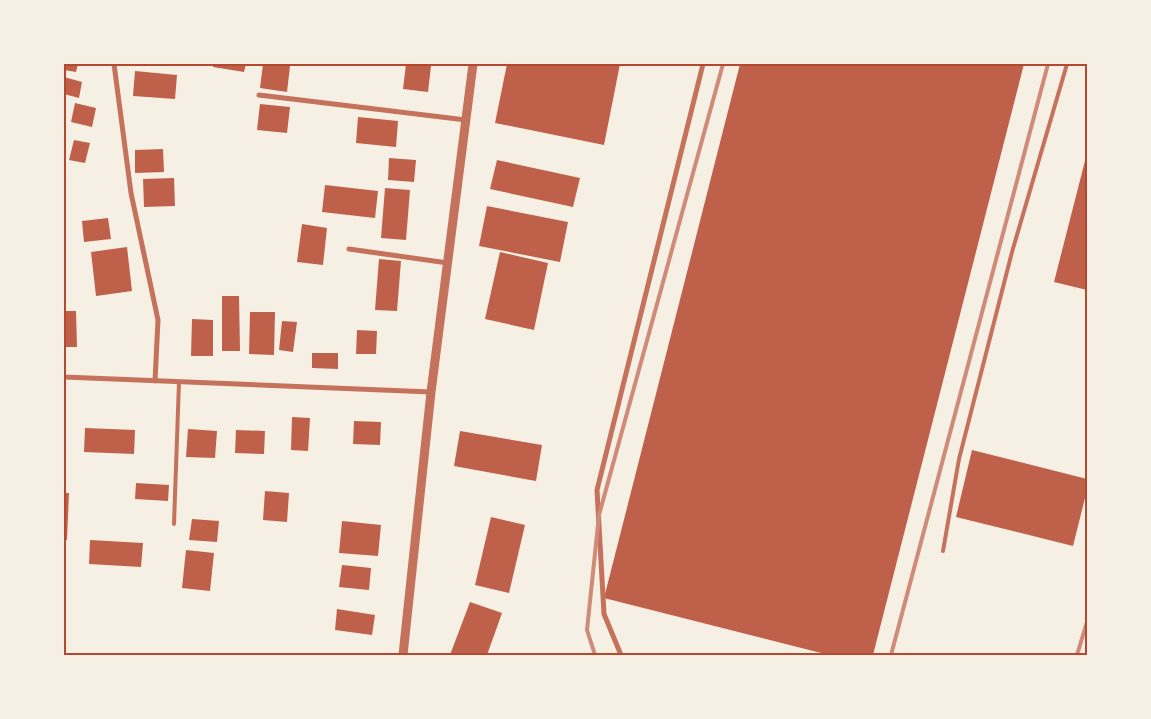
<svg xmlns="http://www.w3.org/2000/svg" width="1151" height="719" viewBox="0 0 1151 719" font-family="'PT Sans',sans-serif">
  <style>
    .building { fill: #bf614a }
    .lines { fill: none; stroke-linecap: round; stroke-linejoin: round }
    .service { stroke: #c5725c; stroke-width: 4 }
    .minor { stroke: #c5725c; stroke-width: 5 }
    .tertiary { stroke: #c5725c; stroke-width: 9 }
    .rail { stroke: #cf8b77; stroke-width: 4 }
    .neatline { fill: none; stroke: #b5482f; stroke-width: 2 }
  </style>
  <rect width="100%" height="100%" fill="#f6efe4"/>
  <g class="building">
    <path d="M 64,64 L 78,64 L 76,72 L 64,70 Z"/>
    <path d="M 213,64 L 246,64 L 244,72 L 213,67 Z"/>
    <path d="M 263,64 L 290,66 L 287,92 L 260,88 Z"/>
    <path d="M 406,64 L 431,66 L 428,92 L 403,89 Z"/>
    <path d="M 507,64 L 620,64 L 604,145 L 495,123 Z"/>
    <path d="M 740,64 L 1024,64 L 873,655 L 829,655 L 604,598 Z"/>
    <path d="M 135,71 L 177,75 L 175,99 L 133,96 Z"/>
    <path d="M 64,77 L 82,82 L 79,98 L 64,94 Z"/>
    <path d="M 75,103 L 96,108 L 92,127 L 71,122 Z"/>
    <path d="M 260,104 L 290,107 L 287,133 L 257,130 Z"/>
    <path d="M 358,117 L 398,121 L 396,147 L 356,143 Z"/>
    <path d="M 74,140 L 90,143 L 85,163 L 69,160 Z"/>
    <path d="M 163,149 L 164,172 L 135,173 L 135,150 Z"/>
    <path d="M 1087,153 L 1087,290 L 1054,282 Z"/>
    <path d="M 389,158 L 416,160 L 414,182 L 388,180 Z"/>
    <path d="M 497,160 L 580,178 L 573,207 L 490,189 Z"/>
    <path d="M 174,178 L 175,206 L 144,207 L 143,179 Z"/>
    <path d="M 325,185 L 378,191 L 375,218 L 322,212 Z"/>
    <path d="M 385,188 L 410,190 L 406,240 L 381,238 Z"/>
    <path d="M 487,206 L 568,222 L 560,262 L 479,246 Z"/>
    <path d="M 108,218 L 111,239 L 84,242 L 82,221 Z"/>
    <path d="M 302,224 L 327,228 L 323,265 L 297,262 Z"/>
    <path d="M 127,247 L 132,291 L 96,296 L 91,252 Z"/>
    <path d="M 500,252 L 548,263 L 534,330 L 485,319 Z"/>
    <path d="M 379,259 L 401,261 L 397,311 L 375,310 Z"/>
    <path d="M 222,296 L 239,296 L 240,351 L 222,351 Z"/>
    <path d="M 64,311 L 76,311 L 77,347 L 64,347 Z"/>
    <path d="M 250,312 L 275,312 L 274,355 L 249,354 Z"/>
    <path d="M 192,319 L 213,320 L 213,356 L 191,356 Z"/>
    <path d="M 282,321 L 297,322 L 293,352 L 279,350 Z"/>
    <path d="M 357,330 L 377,331 L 376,354 L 356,354 Z"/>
    <path d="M 312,353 L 338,353 L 338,369 L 312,368 Z"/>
    <path d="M 292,417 L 310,418 L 308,451 L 291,450 Z"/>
    <path d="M 354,421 L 381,422 L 380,445 L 353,444 Z"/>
    <path d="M 85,428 L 135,430 L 134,454 L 84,452 Z"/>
    <path d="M 188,429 L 217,431 L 215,458 L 186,457 Z"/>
    <path d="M 236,430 L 265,431 L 264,454 L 235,453 Z"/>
    <path d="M 460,431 L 542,445 L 536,481 L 454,466 Z"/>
    <path d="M 972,450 L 1087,479 L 1087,490 L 1073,546 L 956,517 Z"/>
    <path d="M 136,483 L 169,485 L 168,501 L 135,499 Z"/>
    <path d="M 265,491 L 289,493 L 287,522 L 263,520 Z"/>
    <path d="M 64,493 L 69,493 L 67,540 L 64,540 Z"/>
    <path d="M 491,517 L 525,525 L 509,593 L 475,585 Z"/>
    <path d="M 192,519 L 219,521 L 217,542 L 189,540 Z"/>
    <path d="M 342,521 L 381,525 L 378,556 L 339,553 Z"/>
    <path d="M 90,540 L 143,543 L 141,567 L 89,564 Z"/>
    <path d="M 186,550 L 214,553 L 210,591 L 182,588 Z"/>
    <path d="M 342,565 L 371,568 L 369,590 L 339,587 Z"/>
    <path d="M 470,602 L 502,613 L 487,655 L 450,655 Z"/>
    <path d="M 337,609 L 375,615 L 372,635 L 335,630 Z"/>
  </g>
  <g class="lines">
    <g class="service">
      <path d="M 174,524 L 179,382"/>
      <path d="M 943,551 L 959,459 L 1012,252 L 1067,64"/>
    </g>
    <g class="minor">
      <path d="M 114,64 L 131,193 L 158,320 L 155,381"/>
      <path d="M 259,95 L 466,120"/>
      <path d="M 349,249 L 448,263"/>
      <path d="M 64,377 L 431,392"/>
      <path d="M 621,655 L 604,614 L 597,490 L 703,64"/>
    </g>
    <path class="tertiary" d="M 403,655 L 431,392 L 473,64"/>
    <g class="rail">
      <path d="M 595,655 L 587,630 L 599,515 L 723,64"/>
      <path d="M 891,655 L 1048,64"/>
      <path d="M 1077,655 L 1087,622"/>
    </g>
  </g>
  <rect width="1151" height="719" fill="none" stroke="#f6efe4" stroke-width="130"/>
  <rect x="65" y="65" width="1021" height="589" class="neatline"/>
</svg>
